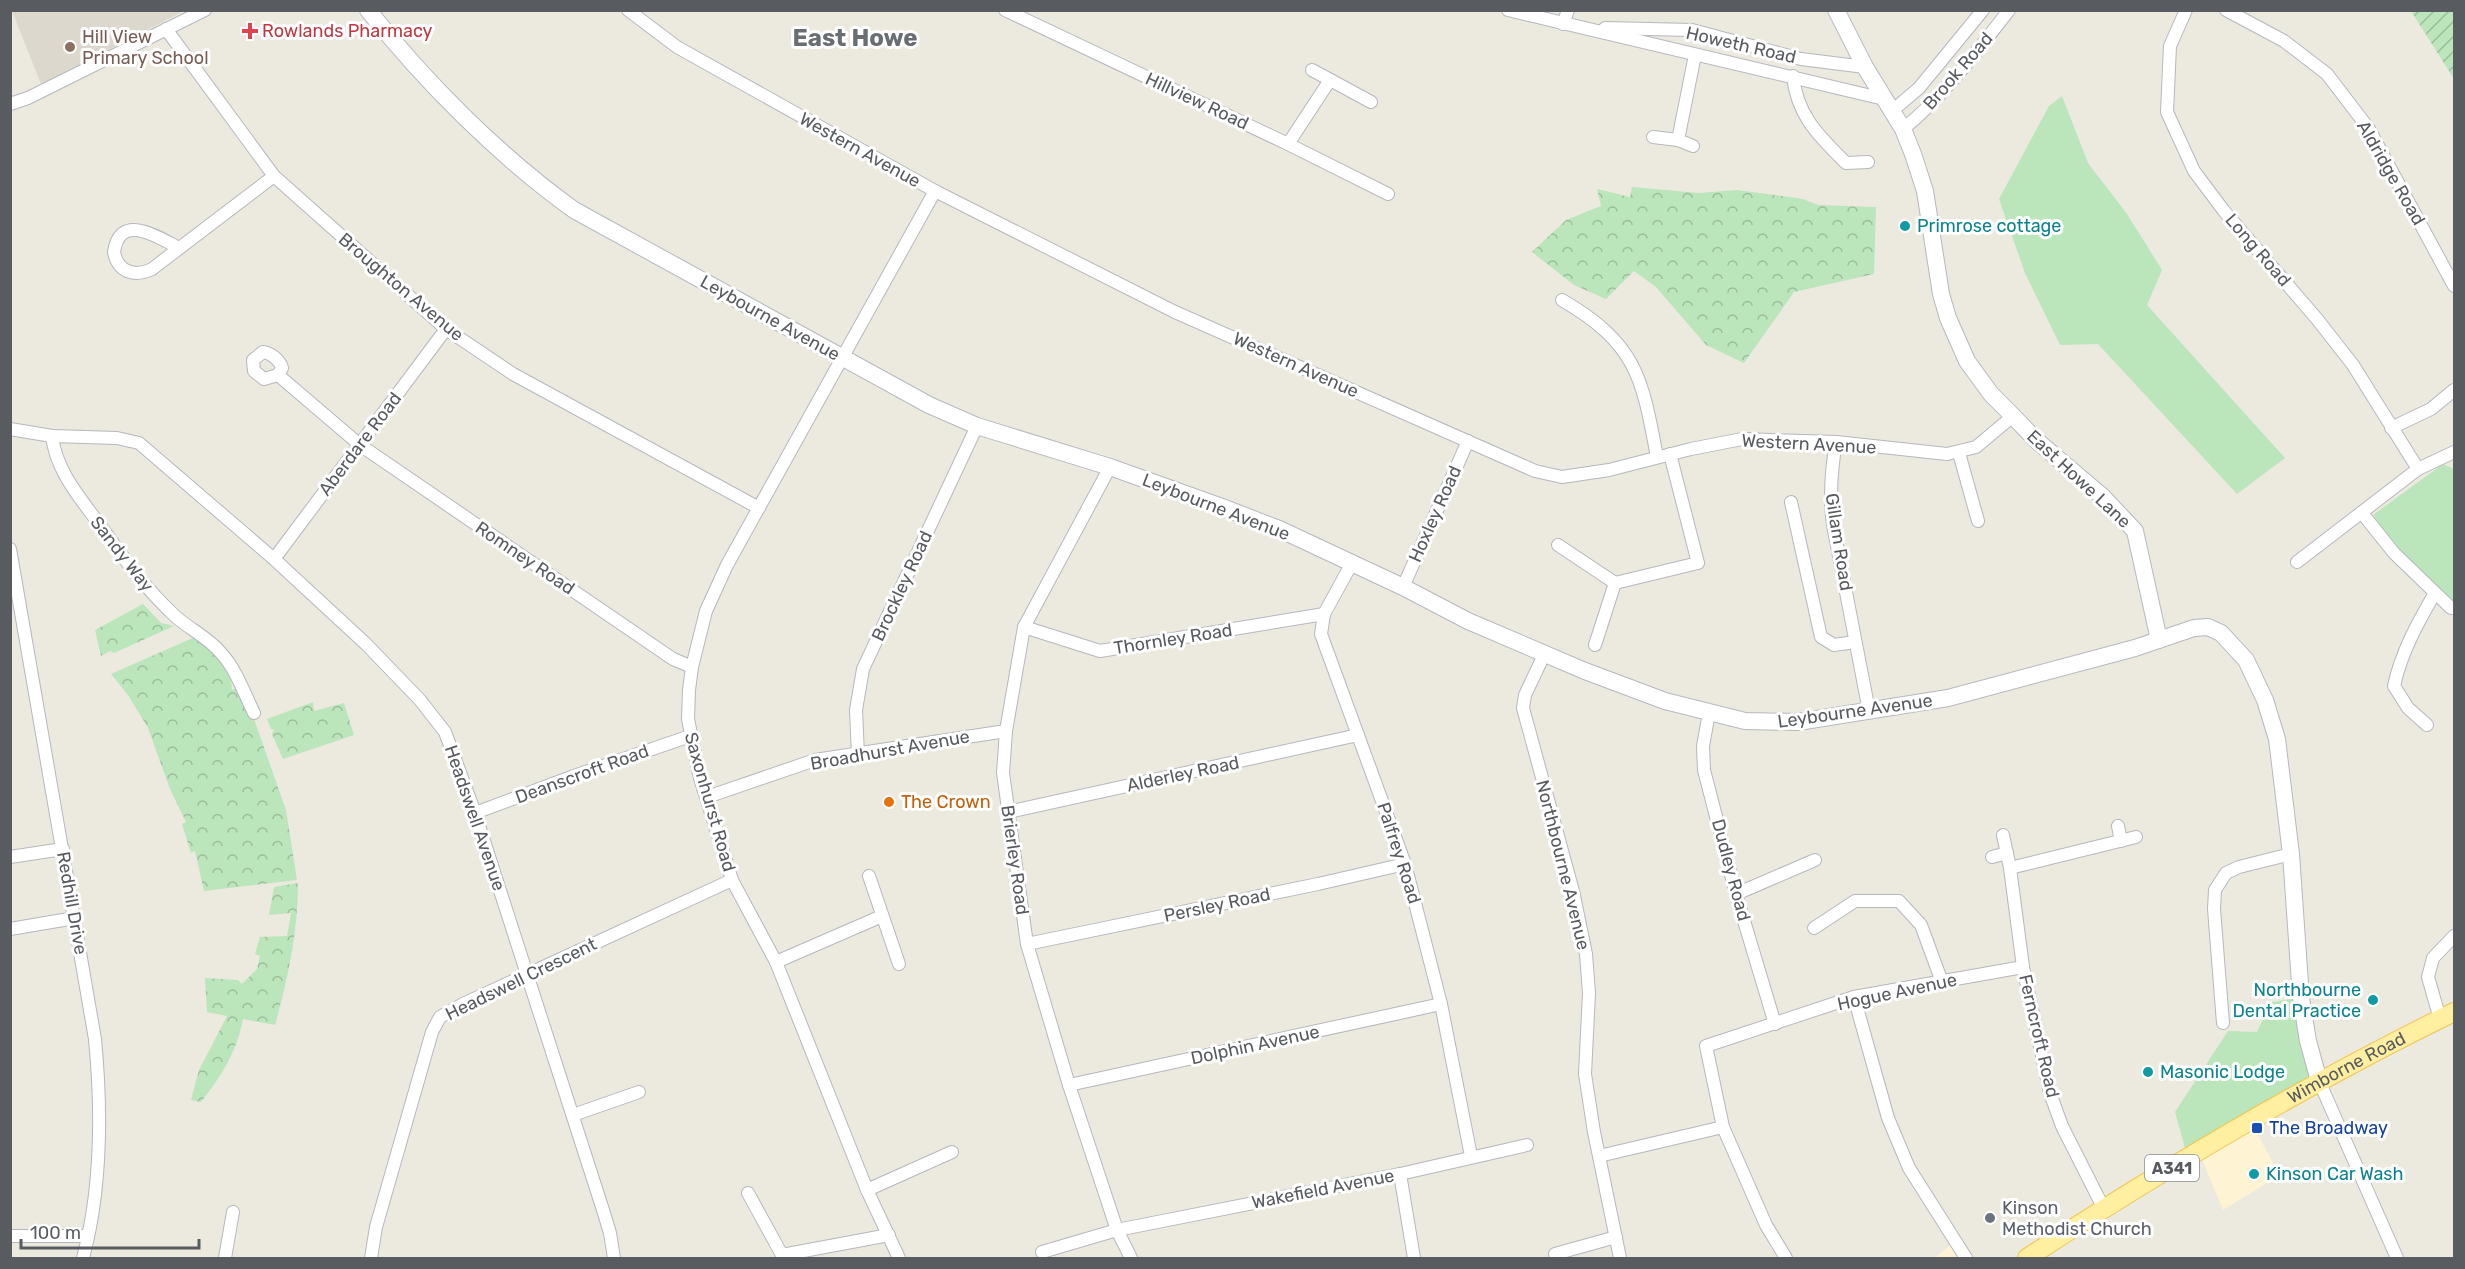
<svg xmlns="http://www.w3.org/2000/svg" width="2465" height="1269" viewBox="0 0 2465 1269" font-family="Rubik,sans-serif">
  <style>
    .commercial { fill: #fef3d2 }
    .education { fill: #dcd8ce }
    .green { fill: #bbe5bb }
    .forest { fill: url(#forest-crowns) }
    .garden { fill: url(#garden-furrows) }
    .lines { fill: none; stroke-linecap: round; stroke-linejoin: round }
    .street-casing { stroke: #b5b8bd; stroke-width: 14 }
    .secondary-casing { stroke: #b5b9bf; stroke-width: 18 }
    .primary-casing { stroke: #f3c451; stroke-width: 20 }
    .street { stroke: #fff; stroke-width: 12 }
    .secondary { stroke: #fff; stroke-width: 16 }
    .primary { stroke: #ffefa1; stroke-width: 18 }
    .health-dot { fill: #e0444e; stroke: #fff; stroke-width: 2 }
    .education-dot { fill: #8d6e63; stroke: #fff; stroke-width: 2 }
    .culture-dot { fill: #0f9aa8; stroke: #fff; stroke-width: 2 }
    .food-dot { fill: #e8710a; stroke: #fff; stroke-width: 2 }
    .transit-dot { fill: #1a4fb4; stroke: #fff; stroke-width: 2 }
    .worship-dot { fill: #6b7280; stroke: #fff; stroke-width: 2 }
    .labels { text-anchor: middle; dominant-baseline: central; stroke-width: 6; stroke-linejoin: round; paint-order: stroke }
    .shield { fill: #fff; stroke: #8a8d90; stroke-width: 1.5 }
    .shield-label { font-size: 16px; font-weight: bold; fill: #585c61 }
    .health-label { font-size: 18px; fill: #be3a42; stroke: #fff; text-anchor: start }
    .education-label { font-size: 18px; fill: #785e54; stroke: #fff; text-anchor: start }
    .street-label { font-size: 18px; fill: #585c61; stroke: #fff }
    .culture-label { font-size: 18px; fill: #0d838f; stroke: #fff; text-anchor: start }
    .food-label { font-size: 18px; fill: #c56008; stroke: #fff; text-anchor: start }
    .transit-label { font-size: 18px; fill: #164399; stroke: #fff; text-anchor: start }
    .worship-label { font-size: 18px; fill: #5b616d; stroke: #fff; text-anchor: start }
    .district-label { font-size: 24px; font-weight: bold; fill: #696e73; stroke: #fff }
  </style>
  <defs>
    <pattern id="forest-crowns" width="20" height="18" patternUnits="userSpaceOnUse" patternTransform="scale(1.5)"><rect width="20" height="18" fill="#bbe5bb"/><path d="M2 6a3 3 0 1 1 6 0M12 15a3 3 0 1 1 6 0" fill="none" stroke="#9bbd9b"/></pattern>
    <pattern id="garden-furrows" width="10" height="10" patternUnits="userSpaceOnUse" patternTransform="scale(1.5)"><rect width="10" height="10" fill="#bbe5bb"/><path d="M-1 1l2-2M0 10L10 0M9 11l2-2" fill="none" stroke="#9bbd9b"/></pattern>
  </defs>
  <rect width="100%" height="100%" fill="#ece9df"/>
  <g class="commercial">
    <path d="M 2250,1121 L 2280,1175 L 2223,1210 L 2199,1152 Z"/>
    <path d="M 1954,1242 L 1965,1258 L 1935,1258 Z"/>
  </g>
  <path class="education" d="M 12,11 L 184,11 L 41,84 Z"/>
  <g class="green">
    <path d="M 2062,96 L 2088,163 L 2127,214 L 2162,270 L 2147,305 L 2285,458 L 2237,494 L 2098,344 L 2060,345 L 2025,273 L 1999,199 L 2049,106 Z"/>
    <path d="M 2443,464 L 2454,469 L 2454,603 L 2396,548 L 2373,515 Z"/>
    <path d="M 2301,998 L 2319,1081 L 2188,1159 L 2175,1112 L 2228,1031 L 2257,1032 L 2271,1002 Z"/>
  </g>
  <g class="forest">
    <path d="M 1632,187 L 1699,193 L 1737,190 L 1803,199 L 1818,205 L 1876,207 L 1874,274 L 1794,292 L 1744,363 L 1706,345 L 1656,287 L 1634,271 L 1606,299 L 1574,285 L 1532,252 L 1566,220 L 1601,206 L 1597,189 L 1630,197 Z"/>
    <path d="M 143,604 L 161,623 L 174,626 L 114,653 L 110,651 L 101,656 L 95,630 Z"/>
    <path d="M 195,637 L 220,659 L 231,679 L 232,690 L 242,685 L 286,810 L 297,880 L 204,891 L 195,851 L 191,853 L 182,824 L 186,822 L 170,789 L 148,728 L 128,695 L 111,674 Z"/>
    <path d="M 313,702 L 314,711 L 344,703 L 354,735 L 283,759 L 272,734 L 274,730 L 271,729 L 267,719 Z"/>
    <path d="M 298,883 C 298,932 288,978 275,1025 L 243,1019 C 237,1051 221,1077 201,1102 L 191,1100 L 199,1070 L 227,1016 L 207,1012 L 205,978 L 238,980 L 242,984 L 257,969 L 260,956 L 255,954 L 260,937 L 287,936 L 291,913 L 269,915 L 274,887 Z"/>
  </g>
  <path class="garden" d="M 2411,11 L 2454,11 L 2454,79 Z"/>
  <g class="lines">
    <g class="street-casing">
      <g id="street">
        <path d="M 628,10 L 677,47 L 935,191 L 1175,312 L 1535,471 L 1562,477 L 1609,470 L 1691,449 L 1742,439 L 1836,442 L 1947,454 L 1976,447 L 2013,416"/>
        <path d="M 1005,10 L 1288,144 L 1388,194"/>
        <path d="M 1508,10 L 1884,99"/>
        <path d="M 2186,10 L 2170,46 L 2167,112 L 2194,171 L 2224,211 L 2317,319 L 2353,365 L 2418,469"/>
        <path d="M 2226,10 L 2284,41 L 2327,74 L 2369,129 L 2454,286"/>
        <path d="M 1563,24 L 1568,10"/>
        <path d="M 1605,28 L 1692,30 L 1801,59 L 1865,67"/>
        <path d="M 166,29 L 274,176 L 446,329 L 513,374 L 759,508"/>
        <path d="M 1312,70 L 1371,102"/>
        <path d="M 1793,76 C 1797,116 1819,136 1846,163 L 1868,162"/>
        <path d="M 10,104 L 28,98 L 205,10"/>
        <path d="M 1892,111 L 1919,88 L 1983,10"/>
        <path d="M 1903,129 C 1941,99 1979,49 2009,10"/>
        <path d="M 1653,137 L 1678,140"/>
        <path d="M 1288,144 L 1330,80"/>
        <path d="M 1693,146 L 1678,140 L 1695,55"/>
        <path d="M 179,248 C 159,238 120,211 114,252 C 118,273 135,277 152,269 L 274,176"/>
        <path d="M 1562,300 C 1637,344 1642,377 1657,457"/>
        <path d="M 278,375 L 282,368 C 280,360 271,353 263,352 L 253,360 L 254,371 L 264,379 L 278,375 L 360,445 L 673,659 L 692,667"/>
        <path d="M 2391,428 L 2431,409 L 2454,390"/>
        <path d="M 10,429 L 52,436 L 117,438 L 139,443 L 274,559 L 366,644 L 420,700 L 445,732 L 475,813 L 603,1210 L 610,1233 L 614,1258"/>
        <path d="M 52,436 C 56,472 82,500 102,528 C 125,560 145,588 175,616 C 189,629 208,637 221,653 C 236,669 244,693 254,713"/>
        <path d="M 1836,442 C 1831,471 1829,496 1833,525 L 1869,711"/>
        <path d="M 1959,453 L 1978,521"/>
        <path d="M 1110,467 L 1024,627 L 1006,731 L 1003,773 L 1027,944 L 1069,1085 L 1117,1230 L 1131,1258"/>
        <path d="M 1791,502 L 1821,637 L 1834,645 L 1855,642"/>
        <path d="M 2362,513 L 2394,553 L 2451,608 L 2454,608"/>
        <path d="M 1558,545 L 1615,583"/>
        <path d="M 10,549 L 95,1039 C 102,1112 102,1187 83,1258"/>
        <path d="M 274,559 L 446,329"/>
        <path d="M 2297,562 L 2418,469 L 2454,452"/>
        <path d="M 1352,563 L 1324,614 L 1321,634 L 1405,864 L 1441,1004 L 1471,1156"/>
        <path d="M 1403,587 L 1468,441"/>
        <path d="M 1024,627 L 1100,651 L 1324,614"/>
        <path d="M 1595,645 L 1615,583 L 1698,563 L 1670,454"/>
        <path d="M 1544,655 L 1525,695 L 1523,708 L 1573,891 L 1586,954 L 1589,993 L 1585,1074 L 1594,1132 L 1620,1258"/>
        <path d="M 1709,713 L 1703,746 L 1704,770 L 1736,894 L 1775,1024"/>
        <path d="M 2427,725 L 2408,708 L 2394,686 C 2401,653 2418,622 2435,593"/>
        <path d="M 858,755 L 856,710 L 863,669 L 977,426"/>
        <path d="M 707,797 L 815,760 L 1006,731"/>
        <path d="M 1008,812 L 1358,735"/>
        <path d="M 475,813 L 571,777 L 690,736"/>
        <path d="M 2118,826 L 2121,841"/>
        <path d="M 2003,835 L 2010,868 L 2023,967 L 2050,1093 L 2062,1126 L 2104,1209"/>
        <path d="M 10,857 L 63,849"/>
        <path d="M 1992,857 L 2007,853"/>
        <path d="M 2010,868 L 2136,837"/>
        <path d="M 869,876 L 899,964"/>
        <path d="M 1736,894 L 1815,860"/>
        <path d="M 1814,928 L 1855,901 L 1899,901 L 1921,925 L 1942,982"/>
        <path d="M 10,929 L 75,918"/>
        <path d="M 1027,944 L 1318,884 L 1405,864"/>
        <path d="M 776,962 L 882,916"/>
        <path d="M 1854,997 L 1888,1118 L 1909,1168 L 1966,1258"/>
        <path d="M 2440,1019 L 2428,977 L 2433,958 L 2454,936"/>
        <path d="M 2223,1023 L 2214,909 L 2215,890 L 2226,873 L 2239,867 L 2291,854"/>
        <path d="M 2319,1081 L 2397,1258"/>
        <path d="M 1069,1085 L 1441,1004"/>
        <path d="M 573,1115 L 639,1092"/>
        <path d="M 1599,1156 L 1723,1127"/>
        <path d="M 1400,1174 L 1414,1258"/>
        <path d="M 867,1190 L 952,1152"/>
        <path d="M 748,1193 L 782,1255 L 889,1235"/>
        <path d="M 10,1236 L 88,1236"/>
        <path d="M 1042,1252 L 1117,1230 L 1400,1174 L 1527,1145"/>
        <path d="M 225,1258 L 233,1212"/>
        <path d="M 371,1258 L 376,1227 L 432,1032 L 440,1017 L 463,1004 L 732,880"/>
        <path d="M 899,1258 L 867,1190 L 776,962 L 732,880 L 700,778 L 688,719 L 689,690 L 692,667 L 706,611 L 727,565 L 935,191"/>
        <path d="M 1556,1258 L 1555,1254 L 1616,1237"/>
        <path d="M 1786,1258 L 1766,1225 L 1723,1127 L 1706,1046 L 1854,997 L 2023,967"/>
      </g>
    </g>
    <g class="secondary-casing">
      <g id="secondary">
        <path d="M 368,10 C 426,83 499,156 574,210 L 929,405 L 977,426 L 1110,467 L 1222,507 L 1279,529 L 1403,587 L 1468,621 L 1585,671 L 1665,701 L 1745,721 L 1798,722 L 1948,698 L 2135,648 L 2194,628 L 2208,627 L 2221,633 L 2246,660 L 2265,700 L 2277,739 L 2291,854 L 2301,998 L 2308,1041 L 2319,1081"/>
        <path d="M 1836,10 L 1865,67 L 1903,129 L 1913,154 L 1925,191 L 1941,294 L 1948,318 L 1967,361 L 1991,394 L 2013,416 L 2036,440 L 2102,496 L 2135,531 L 2159,640"/>
      </g>
    </g>
    <g class="primary-casing">
      <g id="primary">
        <path id="s1" d="M 2027,1258 C 2165,1168 2307,1084 2454,1012"/>
      </g>
    </g>
    <use href="#street" class="street"/>
    <use href="#secondary" class="secondary"/>
    <use href="#primary" class="primary"/>
  </g>
  <path class="health-dot" d="M247 22h6v6h6v6h-6v6h-6v-6h-6v-6h6z"/>
  <circle class="education-dot" cx="70" cy="47" r="6"/>
  <g class="culture-dot">
    <circle cx="1905" cy="226" r="6"/>
    <circle cx="2373" cy="1000" r="6"/>
    <circle cx="2148" cy="1072" r="6"/>
    <circle cx="2254" cy="1174" r="6"/>
  </g>
  <circle class="food-dot" cx="889" cy="802" r="6"/>
  <rect class="transit-dot" x="2251" y="1122" width="12" height="12" rx="3"/>
  <circle class="worship-dot" cx="1990" cy="1218" r="6"/>
  <g class="labels">
    <rect class="shield" x="2145" y="1155" width="54" height="26" rx="4.5"/>
    <g class="shield-label">
      <text x="2172" y="1168">A341</text>
    </g>
    <g class="health-label">
      <text x="262" y="31">Rowlands Pharmacy</text>
    </g>
    <g class="education-label">
      <text x="82" y="37">Hill View<tspan x="82" dy="21">Primary School</tspan></text>
    </g>
    <g class="street-label">
      <text transform="translate(1741 45) rotate(13)">Howeth Road</text>
      <text transform="translate(1958 71) rotate(-49)">Brook Road</text>
      <text transform="translate(1197 101) rotate(25)">Hillview Road</text>
      <text transform="translate(860 150) rotate(29)">Western Avenue</text>
      <text transform="translate(2391 173) rotate(60)">Aldridge Road</text>
      <text transform="translate(2258 250) rotate(49)">Long Road</text>
      <text transform="translate(401 287) rotate(40)">Broughton Avenue</text>
      <text transform="translate(770 318) rotate(29)">Leybourne Avenue</text>
      <text transform="translate(1296 365) rotate(24)">Western Avenue</text>
      <text transform="translate(360 444) rotate(-53)">Aberdare Road</text>
      <text transform="translate(1809 444) rotate(3)">Western Avenue</text>
      <text transform="translate(2079 479) rotate(43)">East Howe Lane</text>
      <text transform="translate(1216 507) rotate(21)">Leybourne Avenue</text>
      <text transform="translate(1435 514) rotate(-66)">Hoxley Road</text>
      <text transform="translate(1839 542) rotate(81)">Gillam Road</text>
      <text transform="translate(122 554) rotate(52)">Sandy Way</text>
      <text transform="translate(525 558) rotate(34)">Romney Road</text>
      <text transform="translate(902 586) rotate(-65)">Brockley Road</text>
      <text transform="translate(1173 639) rotate(-9)">Thornley Road</text>
      <text transform="translate(1855 711) rotate(-8)">Leybourne Avenue</text>
      <text transform="translate(890 750) rotate(-10)">Broadhurst Avenue</text>
      <text transform="translate(582 774) rotate(-20)">Deanscroft Road</text>
      <text transform="translate(1183 774) rotate(-12)">Alderley Road</text>
      <text transform="translate(710 802) rotate(74)">Saxonhurst Road</text>
      <text transform="translate(475 818) rotate(71)">Headswell Avenue</text>
      <text transform="translate(1399 853) rotate(72)">Palfrey Road</text>
      <text transform="translate(1015 860) rotate(82)">Brierley Road</text>
      <text transform="translate(1563 865) rotate(76)">Northbourne Avenue</text>
      <text transform="translate(1731 870) rotate(75)">Dudley Road</text>
      <text transform="translate(72 903) rotate(80)">Redhill Drive</text>
      <text transform="translate(1217 905) rotate(-12)">Persley Road</text>
      <text transform="translate(521 979) rotate(-26)">Headswell Crescent</text>
      <text transform="translate(1897 992) rotate(-12)">Hogue Avenue</text>
      <text transform="translate(2039 1036) rotate(77)">Ferncroft Road</text>
      <text transform="translate(1255 1045) rotate(-12)">Dolphin Avenue</text>
      <text stroke="none"><textPath href="#s1" startOffset="372">Wimborne Road</textPath></text>
      <text transform="translate(1323 1189) rotate(-11)">Wakefield Avenue</text>
    </g>
    <g class="culture-label">
      <text x="1917" y="226">Primrose cottage</text>
      <text x="2361" y="990" text-anchor="end">Northbourne<tspan x="2361" dy="21">Dental Practice</tspan></text>
      <text x="2160" y="1072">Masonic Lodge</text>
      <text x="2266" y="1174">Kinson Car Wash</text>
    </g>
    <g class="food-label">
      <text x="901" y="802">The Crown</text>
    </g>
    <g class="transit-label">
      <text x="2269" y="1128">The Broadway</text>
    </g>
    <g class="worship-label">
      <text x="2002" y="1208">Kinson<tspan x="2002" dy="21">Methodist Church</tspan></text>
    </g>
    <g class="district-label">
      <text x="855" y="38">East Howe</text>
    </g>
  </g>
  <rect width="2465" height="1269" fill="none" stroke="#585c61" stroke-width="24"/>
  <path d="M21 1239v9h178v-9" fill="none" stroke="#585c61" stroke-width="3"/>
  <text x="30" y="1239" font-size="18" fill="#585c61" stroke="#ffffff" stroke-width="4.5" paint-order="stroke">100 m</text>
</svg>
